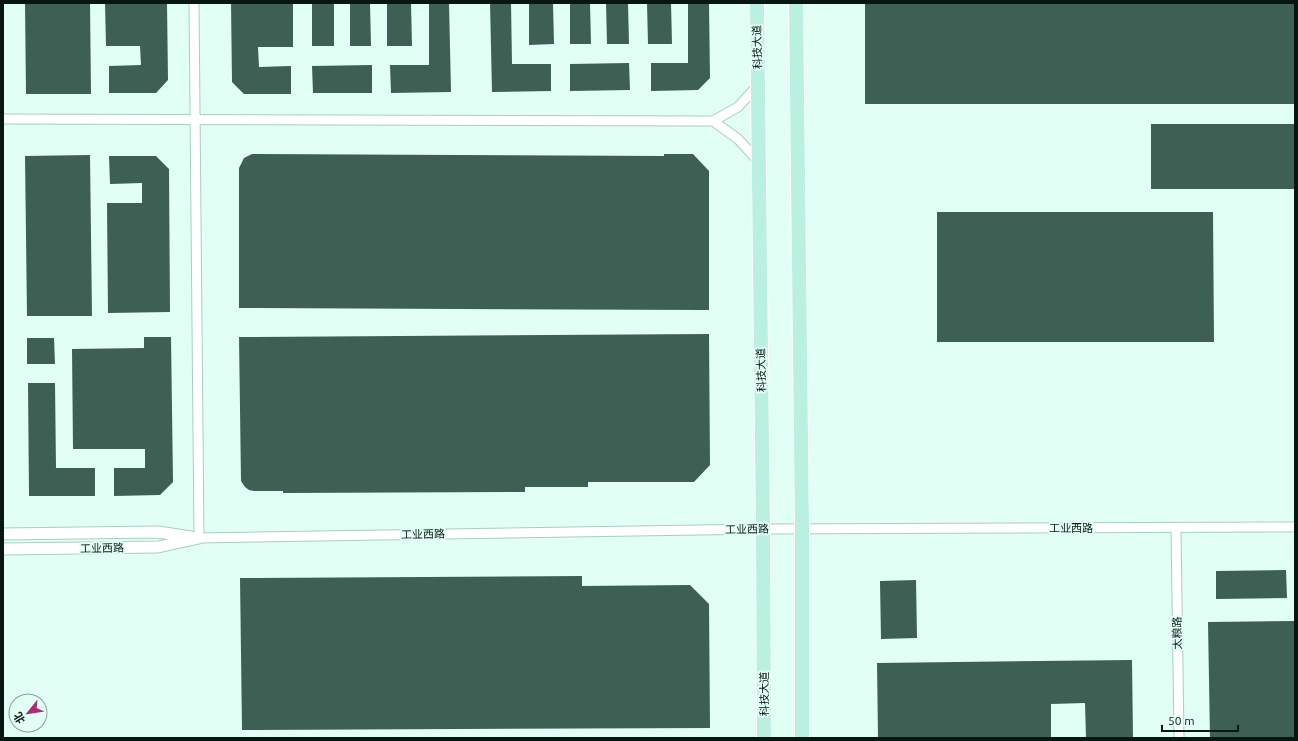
<svg xmlns="http://www.w3.org/2000/svg" width="1298" height="741" viewBox="0 0 1298 741" font-family="Ubuntu,'Noto Sans SC',sans-serif">
  <style>
    .building { fill: #3e5f54 }
    .lines { fill: none; stroke-linecap: round; stroke-linejoin: round }
    .minor-casing { stroke: #a9cec1; stroke-width: 11 }
    .tertiary-casing { stroke: #a9cec1; stroke-width: 13 }
    .primary-casing { stroke: #fff; stroke-width: 16 }
    .minor { stroke: #fff; stroke-width: 9 }
    .tertiary { stroke: #fff; stroke-width: 11 }
    .primary { stroke: #baf0df; stroke-width: 14 }
    .labels { text-anchor: middle; dominant-baseline: central; stroke-width: 4; stroke-linejoin: round; paint-order: stroke }
    .street-label { font-size: 11px; fill: #081611; stroke: #e1fff4 }
  </style>
  <rect width="100%" height="100%" fill="#e1fff4"/>
  <g class="building">
    <path d="M 25,3 L 90,3 L 91,94 L 26,94 Z"/>
    <path d="M 105,3 L 167,3 L 168,80 L 156,93 L 109,93 L 109,66 L 141,65 L 140,46 L 106,46 Z"/>
    <path d="M 231,3 L 293,3 L 293,47 L 258,47 L 259,67 L 291,66 L 291,94 L 244,94 L 232,82 Z"/>
    <rect x="312" y="3" width="22" height="43"/>
    <path d="M 350,3 L 370,3 L 371,46 L 350,46 Z"/>
    <path d="M 387,3 L 411,3 L 412,46 L 387,46 Z"/>
    <path d="M 429,3 L 449,3 L 451,92 L 391,93 L 390,65 L 429,65 Z"/>
    <path d="M 490,3 L 511,3 L 512,64 L 551,64 L 551,91 L 492,92 Z"/>
    <path d="M 529,3 L 553,3 L 554,44 L 529,45 Z"/>
    <path d="M 570,3 L 590,3 L 591,44 L 570,44 Z"/>
    <path d="M 606,3 L 628,3 L 629,44 L 607,44 Z"/>
    <path d="M 647,3 L 671,3 L 672,44 L 648,44 Z"/>
    <path d="M 688,3 L 709,3 L 710,78 L 698,90 L 651,91 L 651,63 L 688,63 Z"/>
    <rect x="865" y="3" width="430" height="101"/>
    <path d="M 629,63 L 630,90 L 570,91 L 570,64 Z"/>
    <path d="M 372,65 L 372,93 L 313,93 L 312,66 Z"/>
    <rect x="1151" y="124" width="144" height="65"/>
    <path d="M 252,154 L 664,156 L 664,154 L 693,154 L 709,171 L 709,310 L 239,308 L 239,168 L 244,158 Z"/>
    <path d="M 90,155 L 92,316 L 27,316 L 25,156 Z"/>
    <path d="M 109,156 L 156,156 L 169,169 L 170,312 L 108,313 L 107,203 L 142,203 L 142,183 L 110,184 Z"/>
    <path d="M 937,212 L 1213,212 L 1214,342 L 937,342 Z"/>
    <path d="M 709,334 L 710,465 L 694,482 L 588,482 L 588,487 L 525,487 L 525,492 L 283,493 L 283,491 L 254,491 L 249,490 L 245,487 L 241,481 L 239,337 Z"/>
    <path d="M 144,337 L 171,337 L 173,482 L 160,495 L 114,496 L 114,468 L 145,468 L 145,449 L 73,449 L 72,349 L 144,348 Z"/>
    <path d="M 27,338 L 54,338 L 55,364 L 27,364 Z"/>
    <path d="M 28,383 L 55,383 L 56,468 L 95,468 L 95,496 L 29,496 Z"/>
    <path d="M 1286,570 L 1287,598 L 1216,599 L 1216,571 Z"/>
    <path d="M 582,576 L 582,586 L 690,585 L 709,604 L 710,728 L 242,730 L 240,578 Z"/>
    <path d="M 916,580 L 917,638 L 881,639 L 880,581 Z"/>
    <path d="M 1295,621 L 1295,738 L 1210,738 L 1208,622 Z"/>
    <path d="M 1132,660 L 1133,738 L 1086,738 L 1085,703 L 1051,704 L 1051,738 L 878,738 L 877,663 Z"/>
  </g>
  <g class="lines">
    <g class="minor-casing">
      <g id="minor">
        <path d="M 194,3 L 199,538 L 763,529 L 1295,527"/>
        <path d="M 3,119 L 713,121 L 738,107 L 758,85"/>
        <path d="M 713,121 L 738,139 L 759,162"/>
        <path d="M 1176,528 L 1179,738"/>
      </g>
    </g>
    <g class="tertiary-casing">
      <g id="tertiary">
        <path d="M 3,534 L 158,532 L 191,537"/>
        <path d="M 3,549 L 158,547 L 199,538"/>
      </g>
    </g>
    <g class="primary-casing">
      <g id="primary">
        <path d="M 757,3 L 763,529 L 764,738"/>
        <path d="M 796,3 L 802,529 L 802,738"/>
      </g>
    </g>
    <use href="#minor" class="minor"/>
    <use href="#tertiary" class="tertiary"/>
    <use href="#primary" class="primary"/>
  </g>
  <g class="labels">
    <g class="street-label">
      <text transform="translate(757 47) rotate(-91)">科技大道</text>
      <text transform="translate(761 370) rotate(-91)">科技大道</text>
      <text x="1071" y="528">工业西路</text>
      <text transform="translate(747 529) rotate(-1)">工业西路</text>
      <text transform="translate(423 534) rotate(-1)">工业西路</text>
      <text transform="translate(102 548) rotate(-1)">工业西路</text>
      <text transform="translate(1177 633) rotate(-91)">太粮路</text>
      <text transform="translate(764 694) rotate(-90)">科技大道</text>
    </g>
  </g>
  <rect width="1298" height="741" fill="none" stroke="#081611" stroke-width="8"/>
  <g transform="translate(28 713) rotate(240)"><circle r="19" fill="#e1fff4" stroke="#8aa299"/>
  <path d="M0-3L7 15L0 10L-7 15Z" fill="#ae2a72"/>
  <text y="-6" font-size="11" font-weight="bold" text-anchor="middle" fill="#081611">北</text>
  </g>
  <path d="M1162 725v6h76v-6" fill="none" stroke="#081611" stroke-width="2"/>
  <text x="1168" y="725" font-size="12" fill="#081611" stroke="#e1fff4" stroke-width="3" paint-order="stroke">50 m</text>
</svg>
